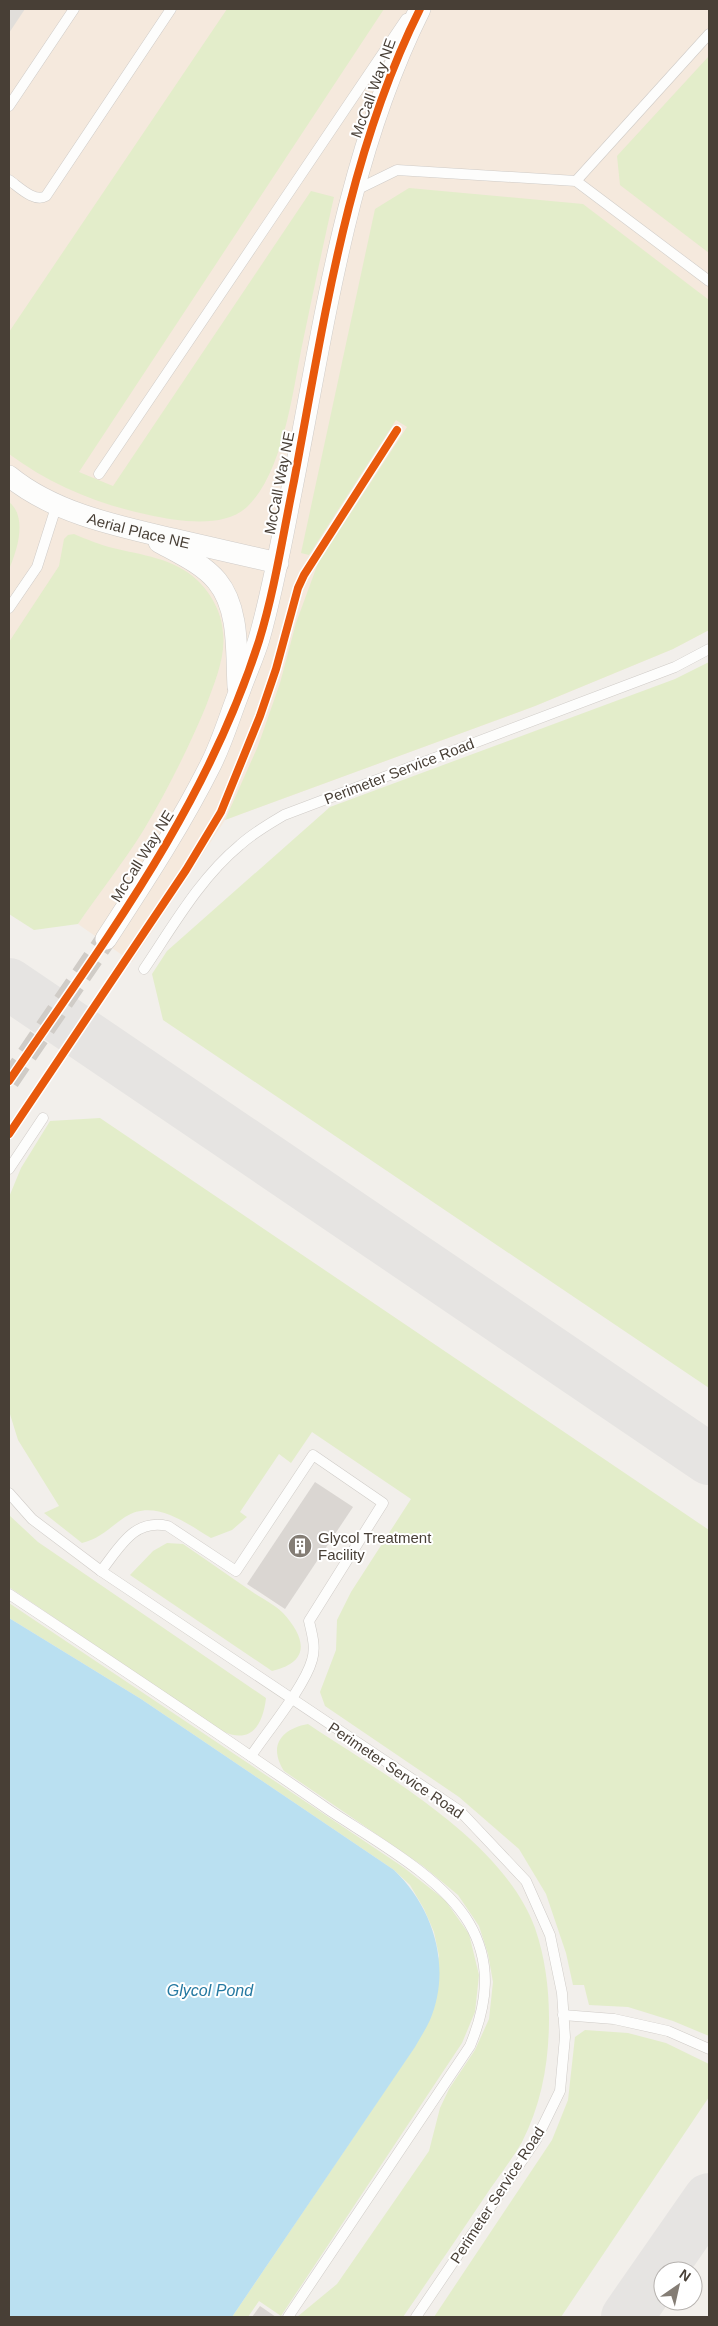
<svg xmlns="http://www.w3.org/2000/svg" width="718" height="2326" viewBox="0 0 718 2326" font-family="Arial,sans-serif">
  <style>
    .commercial { fill: #f5e9dd }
    .green { fill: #e3edca }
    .parking { fill: #e1deda }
    .water { fill: #bae0f1 }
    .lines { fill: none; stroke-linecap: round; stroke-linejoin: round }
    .taxiway { stroke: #e6e4e2; stroke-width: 52 }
    .building { fill: #dad6d2 }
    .minor-tunnel { stroke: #d0ccc7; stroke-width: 21; stroke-dasharray: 21 11; stroke-linecap: butt }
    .service-casing { stroke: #cfcbc7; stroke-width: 11 }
    .minor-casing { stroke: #cfcbc7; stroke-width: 22 }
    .service { stroke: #fdfdfc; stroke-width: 10 }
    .minor { stroke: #fdfdfc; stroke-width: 21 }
    .cycleway-casing { stroke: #fff; stroke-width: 11 }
    .cycleway { stroke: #e8590c; stroke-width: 8 }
    .labels { text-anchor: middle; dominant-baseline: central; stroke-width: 4; stroke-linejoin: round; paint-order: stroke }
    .street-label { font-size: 15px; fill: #483f36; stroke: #fff }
    .poi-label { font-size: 15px; fill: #483f36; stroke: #fff; text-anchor: start }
    .water-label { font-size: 16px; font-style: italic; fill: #2579a1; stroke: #fff }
  </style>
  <rect width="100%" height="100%" fill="#f2efeb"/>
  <path class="commercial" d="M 9,9 L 709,9 L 709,630 L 673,649 L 535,706 L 225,820 L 132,962 L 78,924 L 114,871 L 9,782 Z"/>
  <g class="green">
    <path d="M 227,9 L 384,9 L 79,472 L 113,486 L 311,191 L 334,197 C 323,245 313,293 303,341 C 293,388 284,472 247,507 C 223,529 178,521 149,515 C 97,504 51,485 9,454 L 9,332 Z"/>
    <path d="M 709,56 L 709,253 L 620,185 L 617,156 Z"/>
    <path d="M 409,188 L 583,204 L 709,300 L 709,630 L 673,649 L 535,706 L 225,820 L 258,746 L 280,683 L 296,623 L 318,563 L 407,427 L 396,420 L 309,555 L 301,553 L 375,209 Z"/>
    <path d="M 9,502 C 28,517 17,551 9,569 Z"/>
    <path d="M 74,534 C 86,539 100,545 113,548 C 141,555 174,558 197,580 C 211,593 222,613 223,633 C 226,657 214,684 206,706 C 188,749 167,791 143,831 C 123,863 99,893 78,924 L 34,930 L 9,914 L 9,642 L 59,566 L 64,539 L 68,535 Z"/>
    <path d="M 709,662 L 709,1388 L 163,1020 L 152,974 L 167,951 L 330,807 L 675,679 Z"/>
    <path d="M 100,1118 L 709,1530 L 709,2036 L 673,2021 L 628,2007 L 589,2005 L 584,1985 L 573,1985 L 566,1953 L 546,1894 L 519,1849 L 459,1797 L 325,1706 L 320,1692 L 336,1650 L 337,1620 L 351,1592 L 411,1499 L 312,1432 L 291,1463 L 279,1454 L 240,1512 L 247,1517 L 232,1530 L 211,1538 C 186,1523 154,1498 125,1517 C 110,1527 100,1539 82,1543 L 44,1513 L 59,1506 L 18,1440 L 9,1411 L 9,1197 L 21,1168 L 50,1121 Z"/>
    <path d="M 9,1515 L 38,1542 L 266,1698 C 263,1725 251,1745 222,1731 L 9,1587 Z"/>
    <path d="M 167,1543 L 183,1544 C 207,1560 230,1577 254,1593 C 263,1599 275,1605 283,1613 C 305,1637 312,1662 272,1671 L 130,1575 L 153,1551 Z"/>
    <path d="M 9,1603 L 403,1867 L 445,1900 L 469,1934 L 479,1975 L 475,2012 L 462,2043 L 281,2316 L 259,2301 L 248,2317 L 232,2317 L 413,2049 L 439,1956 L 434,1932 L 424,1909 L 410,1885 L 394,1870 L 141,1699 L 9,1618 Z"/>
    <path d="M 308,1724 C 383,1774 503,1840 535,1928 C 545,1957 549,1988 549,2018 C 549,2061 542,2103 522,2142 C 511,2161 496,2180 484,2198 C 457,2238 430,2278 403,2317 L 297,2317 L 337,2284 L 429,2151 L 440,2108 L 449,2089 L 475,2050 L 489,2019 L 493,1982 L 488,1954 L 479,1926 L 458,1895 L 423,1866 L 284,1771 C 268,1746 281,1729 308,1724 Z"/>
    <path d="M 585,2030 L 628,2033 L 666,2043 L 709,2064 L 709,2097 L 561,2317 L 434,2317 L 552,2140 L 568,2100 L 575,2037 Z"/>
  </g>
  <path class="parking" d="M 9,9 L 25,9 L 9,33 Z"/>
  <path class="water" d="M 9,1618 L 141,1699 L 394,1870 C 434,1908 452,1968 430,2020 C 426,2029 420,2038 415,2047 L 232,2317 L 9,2317 Z"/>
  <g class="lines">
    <g class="taxiway">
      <path d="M 9,984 L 709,1459"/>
      <path d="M 627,2317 L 709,2199"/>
    </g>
  </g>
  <g class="building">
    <path d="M 315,1482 L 353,1507 L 285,1609 L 247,1584 Z"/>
    <path d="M 260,2306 L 276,2317 L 252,2317 Z"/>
  </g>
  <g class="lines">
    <path class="minor-tunnel" d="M 9,1081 L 106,939"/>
    <g class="service-casing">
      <g id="service">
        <path d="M 9,106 L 74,9"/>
        <path d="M 9,180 C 18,186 34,203 46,196 L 171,9"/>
        <path d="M 576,181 L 709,34"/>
        <path d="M 354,191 L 397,170 L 576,181 L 709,281"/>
        <path d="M 99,474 L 406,19"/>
        <path d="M 9,608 L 37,567 L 57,504"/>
        <path d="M 144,969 C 173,926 200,878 240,845 C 253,833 269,824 284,815 L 675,667 L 709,649"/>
        <path d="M 9,1169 L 43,1118"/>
        <path d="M 9,1493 L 32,1519 L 101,1571 L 460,1811 L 526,1881 L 550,1935 L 562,1993 L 565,2037 L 560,2091 L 536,2140 L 416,2317"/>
        <path d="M 101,1571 C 120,1547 134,1518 168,1526 L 236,1571 L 313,1455 L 383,1503 L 309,1621 C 312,1634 316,1647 312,1660 C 305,1686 267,1732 251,1756"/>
        <path d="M 9,1594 C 116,1665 223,1736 329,1810 C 374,1840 442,1877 469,1923 C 493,1964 487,2005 470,2046 L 288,2317"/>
        <path d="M 563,2015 L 614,2019 L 668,2031 L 709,2049"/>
      </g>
    </g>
    <g class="minor-casing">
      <g id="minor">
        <path id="s1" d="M 9,476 C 54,513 117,526 173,539 C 208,547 243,555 278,563"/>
        <path d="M 159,542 C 179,553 203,564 217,581 C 240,609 236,653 238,687"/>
        <path d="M 106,939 C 143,882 180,826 211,764 C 223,740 230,715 240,690 C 246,673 254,656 259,639 C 273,590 282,539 292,488 C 324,327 346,157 420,9"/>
      </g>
    </g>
    <use href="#service" class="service"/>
    <use href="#minor" class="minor"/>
    <g class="cycleway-casing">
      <g id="cycleway">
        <path d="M 9,1081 C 106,939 206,807 259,641 C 275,589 283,534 294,481 C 324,322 347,155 420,9"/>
        <path d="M 9,1134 L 186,870 L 221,812 L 260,716 L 276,669 L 298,588 L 304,575 L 397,430"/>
      </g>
    </g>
    <use href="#cycleway" class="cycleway"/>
  </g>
  <defs>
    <g id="building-disc" transform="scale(1.25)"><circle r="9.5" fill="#847d75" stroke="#fff"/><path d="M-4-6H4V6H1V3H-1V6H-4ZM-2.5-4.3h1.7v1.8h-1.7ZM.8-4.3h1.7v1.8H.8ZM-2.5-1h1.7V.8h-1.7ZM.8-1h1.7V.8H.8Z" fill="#fff"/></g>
  </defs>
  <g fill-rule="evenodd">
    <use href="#building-disc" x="300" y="1546"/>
  </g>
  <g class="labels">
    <g class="street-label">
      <text transform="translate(373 88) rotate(-70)">McCall Way NE</text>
      <text transform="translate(279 483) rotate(-79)">McCall Way NE</text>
      <text stroke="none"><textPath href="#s1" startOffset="142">Aerial Place NE</textPath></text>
      <text transform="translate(399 771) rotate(-21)">Perimeter Service Road</text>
      <text transform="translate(142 856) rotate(-58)">McCall Way NE</text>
      <text transform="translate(396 1770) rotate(34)">Perimeter Service Road</text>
      <text transform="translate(497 2195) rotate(-57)">Perimeter Service Road</text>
    </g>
    <g class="poi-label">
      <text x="318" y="1537">Glycol Treatment<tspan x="318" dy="17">Facility</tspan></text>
    </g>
    <g class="water-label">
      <text x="210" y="1990">Glycol Pond</text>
    </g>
  </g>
  <rect width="718" height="2326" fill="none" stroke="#483f36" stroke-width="20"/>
  <g transform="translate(678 2286) rotate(34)"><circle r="24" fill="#ffffff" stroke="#b6b2af"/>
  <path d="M0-4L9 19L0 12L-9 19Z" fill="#847d75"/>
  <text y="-8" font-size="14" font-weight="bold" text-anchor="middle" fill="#483f36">N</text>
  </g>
</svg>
